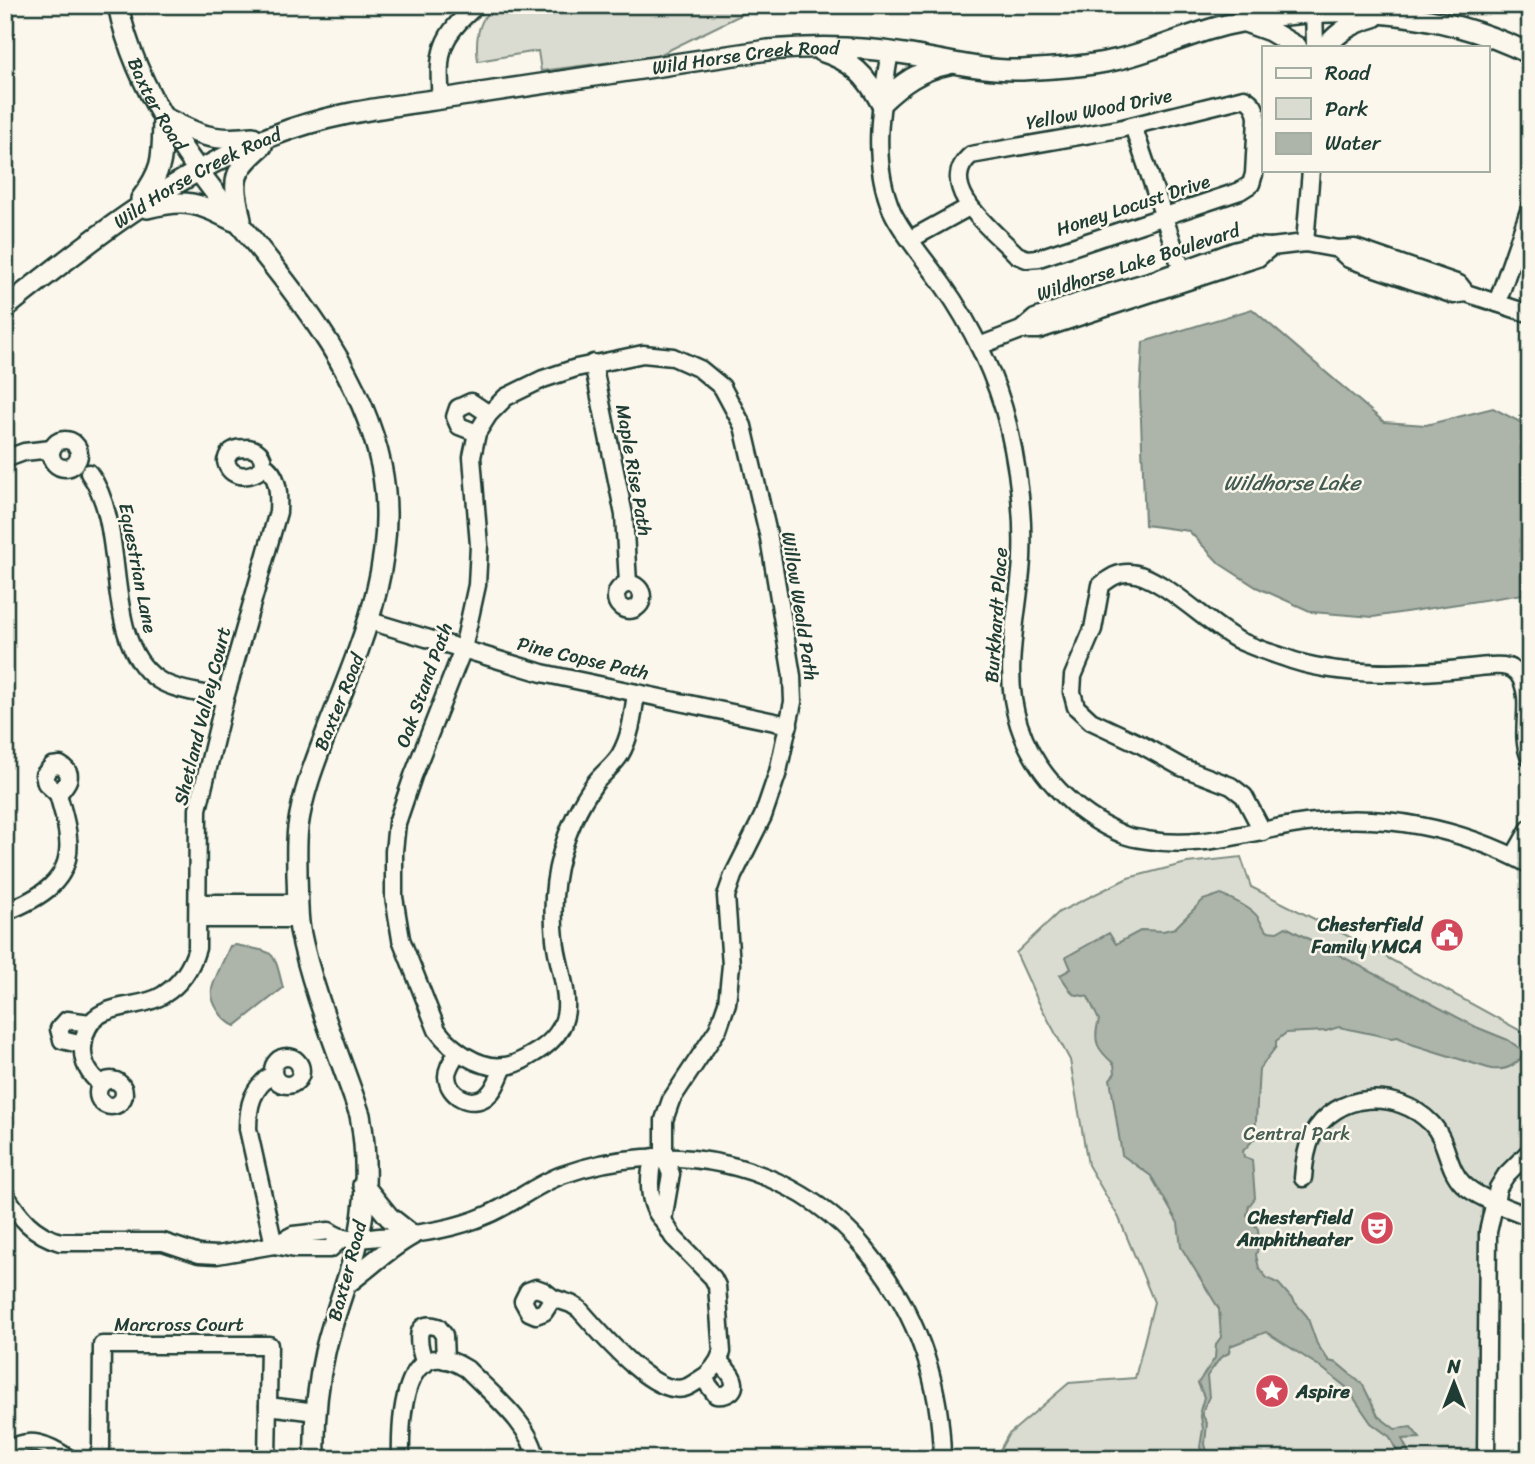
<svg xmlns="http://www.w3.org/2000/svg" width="1535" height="1464" viewBox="0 0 1535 1464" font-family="Sriracha,sans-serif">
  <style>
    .green { fill: #dbdcd1; stroke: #7d8c82; stroke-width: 2 }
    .water { fill: #adb4aa; stroke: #74847b; stroke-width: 2 }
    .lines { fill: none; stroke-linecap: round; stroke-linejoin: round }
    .minor-casing { stroke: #1f3d34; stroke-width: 21 }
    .major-casing { stroke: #1f3d34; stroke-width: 24 }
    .minor { stroke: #fbf7ec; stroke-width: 16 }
    .major { stroke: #fbf7ec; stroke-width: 19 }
    .labels { text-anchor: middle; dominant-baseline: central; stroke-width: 5; stroke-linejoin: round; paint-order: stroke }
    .street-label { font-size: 19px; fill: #1f3d34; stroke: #fbf7ec }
    .poi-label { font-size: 19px; font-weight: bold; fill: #1f3d34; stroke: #fbf7ec; text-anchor: end }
    .park-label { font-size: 19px; fill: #455d53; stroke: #fbf7ec }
    .water-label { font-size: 21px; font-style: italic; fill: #425b52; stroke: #fbf7ec }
  </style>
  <rect width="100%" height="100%" fill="#fbf7ec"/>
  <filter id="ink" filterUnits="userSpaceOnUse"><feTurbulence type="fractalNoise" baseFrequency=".0143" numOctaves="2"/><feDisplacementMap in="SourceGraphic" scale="14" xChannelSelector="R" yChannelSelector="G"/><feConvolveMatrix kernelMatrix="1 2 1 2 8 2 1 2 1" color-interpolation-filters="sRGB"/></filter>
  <g filter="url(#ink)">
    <g class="green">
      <path d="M 496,5 L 761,5 L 657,56 L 541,71 L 538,51 L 478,61 C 475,40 478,18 496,5 Z"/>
      <path d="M 1241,857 L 1251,887 L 1346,935 L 1530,1036 L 1530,1144 L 1493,1183 L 1482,1204 L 1479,1459 L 995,1459 L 1008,1435 L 1069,1383 L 1135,1378 L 1154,1302 L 1119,1218 L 1088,1165 L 1070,1060 L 1038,1001 L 1016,953 L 1059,912 L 1128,878 L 1187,863 Z"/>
    </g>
    <g class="water">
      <path d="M 1252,309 L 1384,422 L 1426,425 L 1493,408 L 1530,427 L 1530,593 L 1373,617 L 1312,612 L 1256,587 L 1220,564 L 1189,531 L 1145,525 L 1140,394 L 1143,342 Z"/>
      <path d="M 1221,894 C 1232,900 1249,906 1257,916 C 1261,921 1262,926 1267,931 L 1277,932 L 1286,927 L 1476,1027 L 1508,1040 L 1526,1053 C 1515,1065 1508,1071 1491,1069 L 1411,1044 L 1398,1037 L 1391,1038 L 1339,1027 L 1326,1031 L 1286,1033 L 1276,1041 L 1276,1047 L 1259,1069 L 1255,1138 L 1243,1151 L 1244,1157 L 1252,1160 L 1255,1198 L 1249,1206 L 1247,1215 L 1258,1229 L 1259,1245 L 1256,1255 L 1259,1268 L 1267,1278 L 1279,1284 L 1307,1316 L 1317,1344 L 1329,1361 L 1337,1363 L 1363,1385 L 1378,1416 L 1395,1429 L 1411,1427 L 1420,1438 L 1402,1439 L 1412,1459 L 1403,1459 L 1399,1456 L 1390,1437 L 1371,1423 L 1347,1388 L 1322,1368 L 1266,1332 L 1230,1346 L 1229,1353 L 1221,1357 L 1207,1376 L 1209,1397 L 1203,1410 L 1203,1416 L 1207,1423 L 1205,1444 L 1209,1459 L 1204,1459 L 1200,1447 L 1203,1429 L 1200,1411 L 1204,1397 L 1198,1383 L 1215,1358 L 1216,1344 L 1221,1337 L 1219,1309 L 1181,1247 L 1178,1223 L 1151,1176 L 1122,1155 L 1110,1079 L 1115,1073 L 1114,1064 C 1098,1050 1092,1042 1099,1020 L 1088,997 L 1073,994 L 1060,975 L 1071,969 L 1066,957 L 1109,933 L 1116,944 L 1142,930 L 1163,931 L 1175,928 L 1203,900 Z"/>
      <path d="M 236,945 C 276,953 273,948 283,988 L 235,1026 C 223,1021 210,1003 212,989 C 215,976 225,958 230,946 Z"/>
    </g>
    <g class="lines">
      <g class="minor-casing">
        <g id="minor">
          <path d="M 1314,5 L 1315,47"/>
          <path d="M 5,9 L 7,5"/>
          <path d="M 890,52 C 881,103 870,160 892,211 C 903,235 928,263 943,285 C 971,324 997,378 1008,425 C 1018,468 1024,514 1022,559 C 1019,614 1001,671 1019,725 C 1035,774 1075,814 1122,834 C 1129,838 1138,838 1147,840 C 1202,850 1252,830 1306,823 C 1383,812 1461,828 1530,865"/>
          <path d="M 1244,98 C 1253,103 1256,108 1257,118 L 1254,174 L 1251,184 L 1240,191 L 1039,258 L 1027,259 L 1017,255 C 995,232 933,187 971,155 L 1119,129 Z"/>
          <path d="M 441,100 C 437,51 440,37 477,5"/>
          <path d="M 1133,126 L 1185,279"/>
          <path d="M 911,239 L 969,207"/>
          <path d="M 1305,243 L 1311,170"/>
          <path d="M 1271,247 L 1305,243 L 1338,249"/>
          <path d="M 1466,293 L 1459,284 L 1355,248 L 1338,249 L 1349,259 L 1454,295 L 1466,293 L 1524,312"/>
          <path d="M 1497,303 L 1530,208"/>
          <path d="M 979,346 L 1021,330 L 1035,318 L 1081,301 L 1156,279 L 1234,251 L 1253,246 L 1271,247 L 1258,258 L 1039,330 L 1021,330"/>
          <path d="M 593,363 L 624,515 L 628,583"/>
          <path d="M 477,433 L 459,426 L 455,417 L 458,408 L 471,402 L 489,414"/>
          <circle cx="65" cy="454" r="14"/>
          <path d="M 249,448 C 260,450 266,459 261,469 C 249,479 229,478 226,461 C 229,448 238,448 249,448 Z"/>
          <path d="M 5,459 L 24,452 L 52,449"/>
          <path d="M 89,473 C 130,528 100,639 157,679 C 175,691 204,693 225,698"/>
          <circle cx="629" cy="597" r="13"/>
          <path d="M 370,621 L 542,673 L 789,725"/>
          <path d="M 636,693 C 633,715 631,736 620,755 C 614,765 603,773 595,783 C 579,805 568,829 561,855 C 553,883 552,910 555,939 C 559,980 586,1021 538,1051 C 528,1057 517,1065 505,1066 C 479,1070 451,1049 437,1030 L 401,939 L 394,897 L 394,851 L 397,823 L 413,776 L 463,649 L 477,585 L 479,545 L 472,457 L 477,433 L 489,414 L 506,397 L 543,379 L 576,368 L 643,354 L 673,357 L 700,369 L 722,387 L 743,426 L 769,538 L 792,676 L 793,702 L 778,772 L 763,816 L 733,876 L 726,896 L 731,965 L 727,1003 L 718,1029 L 671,1100 L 664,1120 L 664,1157 L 671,1174 L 663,1220 C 647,1205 648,1176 654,1157"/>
          <path d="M 60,765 C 76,774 67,784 58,794 L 46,783 L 44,775 L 52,766 Z"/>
          <path d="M 1263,832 L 1244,796 L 1231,786 L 1181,767 L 1140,744 L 1091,721 L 1076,707 L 1072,692 L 1073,676 L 1093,629 L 1101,585 C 1110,578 1118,572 1130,573 C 1161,575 1207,624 1238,640 C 1252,647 1268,652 1283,657 C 1340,679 1419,674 1479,667 C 1491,666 1510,662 1519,675 C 1535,700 1518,732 1530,758"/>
          <path d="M 1514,856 L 1530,828"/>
          <path d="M 198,903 L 298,903"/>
          <path d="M 5,912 C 38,899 73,881 68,838 C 67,823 62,809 58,794"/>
          <path d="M 198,919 L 299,919"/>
          <path d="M 83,1045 L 62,1040 L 59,1029 L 67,1020 L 90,1023"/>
          <path d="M 458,1051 C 454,1059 447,1067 447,1076 C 448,1096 471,1108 487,1096 C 496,1089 499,1076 504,1067"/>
          <circle cx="287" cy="1071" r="14"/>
          <path d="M 273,1074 C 252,1088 248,1105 248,1129 L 274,1245"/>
          <circle cx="111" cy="1093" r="13"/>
          <path d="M 101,1084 C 89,1075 82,1062 83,1047 C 86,997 135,1013 163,995 C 181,984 191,969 197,948 L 198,809 L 225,698 L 278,512 C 279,494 279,474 263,465"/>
          <path d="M 1303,1178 C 1304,1164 1306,1149 1312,1136 C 1335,1091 1398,1089 1431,1123 C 1448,1140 1446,1167 1463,1184 C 1477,1198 1511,1209 1530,1217"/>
          <path d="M 5,1194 C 20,1218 33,1234 60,1242 L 163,1242 L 199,1254 L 217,1255 L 274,1245 L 293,1235 L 329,1231 C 347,1243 357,1239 379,1237 C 416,1235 453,1230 487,1215 C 513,1204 535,1185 562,1175 C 669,1137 791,1160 866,1250 C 916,1310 941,1380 942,1459"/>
          <path d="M 274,1245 L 295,1249 L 330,1249 L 341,1239"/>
          <path d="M 536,1288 L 544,1291 L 553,1298 L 544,1312 L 536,1315 L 529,1312 L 523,1301 L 528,1291 Z"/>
          <path d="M 553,1298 L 571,1304 L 579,1309 C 599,1331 652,1396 684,1388 C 689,1387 694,1383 699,1380 C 710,1374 718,1364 722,1352 L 717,1286 L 713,1278 L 673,1237 L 663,1220"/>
          <path d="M 425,1364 C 420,1350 410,1318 438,1327 L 444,1335 L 445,1360"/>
          <path d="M 703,1378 L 716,1395 C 725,1396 738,1392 733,1379 C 731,1373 723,1366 719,1361"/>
          <path d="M 268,1406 L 316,1412"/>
          <path d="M 5,1452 C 29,1435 48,1444 70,1459"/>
          <path d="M 96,1459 L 101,1448 L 102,1345 L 269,1345 L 267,1459"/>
          <path d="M 401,1459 C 400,1420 403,1328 467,1369 C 490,1393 532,1425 536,1459"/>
          <path d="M 1486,1459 L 1488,1232 L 1498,1188 L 1506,1175 L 1530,1151"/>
        </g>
      </g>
      <g class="major-casing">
        <g id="major">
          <path id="s1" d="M 118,5 C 155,185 343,287 381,465 C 400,556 363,640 330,723 C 317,757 303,790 298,827 C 296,843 297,859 297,875 C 298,893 297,913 300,930 C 312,991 340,1056 360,1115 C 368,1157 367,1208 356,1249 C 347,1284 333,1317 325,1352 C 317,1387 314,1423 315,1459"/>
          <path d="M 1245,22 L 1270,31 L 1297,47"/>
          <path d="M 1326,47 C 1340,30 1353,23 1374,17"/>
          <path d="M 821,51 C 852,61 866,75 881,103 C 902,83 920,70 949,64"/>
          <path d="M 163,117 C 199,135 212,142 253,137"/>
          <path d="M 141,199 C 165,167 162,156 163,117"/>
          <path d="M 147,208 C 188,198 197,203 234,221"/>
          <path d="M 241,220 C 233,181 230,173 262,146"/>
          <path id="s2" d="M 5,308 C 88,242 172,175 272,136 C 336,110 406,105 474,94 C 572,80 670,65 768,50 C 814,46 859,46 905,54 C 944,60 981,71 1020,70 C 1052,68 1084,67 1115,60 C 1152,52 1188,34 1226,25 C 1327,2 1436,7 1530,54"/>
          <path d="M 346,1284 C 369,1267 388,1248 412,1235 L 389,1217 L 363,1185"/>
        </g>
      </g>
      <use href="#minor" class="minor"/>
      <use href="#major" class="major"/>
    </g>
  </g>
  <defs>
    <g id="civic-disc" transform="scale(1.75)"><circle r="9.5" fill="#d1495b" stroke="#fbf7ec"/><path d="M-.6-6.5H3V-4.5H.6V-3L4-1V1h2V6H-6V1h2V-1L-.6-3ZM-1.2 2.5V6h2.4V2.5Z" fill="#fff"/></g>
    <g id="theatre-disc" transform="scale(1.75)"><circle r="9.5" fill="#d1495b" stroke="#fbf7ec"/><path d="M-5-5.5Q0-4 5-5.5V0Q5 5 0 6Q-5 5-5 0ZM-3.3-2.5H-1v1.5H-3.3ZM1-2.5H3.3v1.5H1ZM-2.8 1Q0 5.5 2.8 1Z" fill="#fff"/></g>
    <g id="sight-disc" transform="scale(1.75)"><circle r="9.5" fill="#d1495b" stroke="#fbf7ec"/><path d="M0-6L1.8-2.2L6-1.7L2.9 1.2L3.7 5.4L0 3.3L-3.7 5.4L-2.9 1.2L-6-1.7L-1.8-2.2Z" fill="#fff"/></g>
  </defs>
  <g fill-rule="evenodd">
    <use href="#civic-disc" x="1447" y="935"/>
    <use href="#theatre-disc" x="1377" y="1228"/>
    <use href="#sight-disc" x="1272" y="1391"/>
  </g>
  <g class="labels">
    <g class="street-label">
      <text stroke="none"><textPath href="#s2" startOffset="800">Wild Horse Creek Road</textPath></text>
      <text stroke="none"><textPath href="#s1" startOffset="107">Baxter Road</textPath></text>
      <text transform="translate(1099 109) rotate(-11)">Yellow Wood Drive</text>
      <text stroke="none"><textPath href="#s2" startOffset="233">Wild Horse Creek Road</textPath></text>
      <text transform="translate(1133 205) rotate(-18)">Honey Locust Drive</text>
      <text transform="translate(1138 262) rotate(-18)">Wildhorse Lake Boulevard</text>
      <text transform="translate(634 470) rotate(80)">Maple Rise Path</text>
      <text transform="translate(138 568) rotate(79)">Equestrian Lane</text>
      <text transform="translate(800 606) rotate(81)">Willow Weald Path</text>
      <text transform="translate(996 615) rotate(-86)">Burkhardt Place</text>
      <text transform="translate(583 658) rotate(13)">Pine Copse Path</text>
      <text transform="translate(424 685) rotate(-70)">Oak Stand Path</text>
      <text transform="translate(339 702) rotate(-68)">Baxter Road</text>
      <text transform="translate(202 716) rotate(-76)">Shetland Valley Court</text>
      <text transform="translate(347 1271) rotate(-75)">Baxter Road</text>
      <text x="179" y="1324">Marcross Court</text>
    </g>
    <g class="poi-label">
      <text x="1422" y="924">Chesterfield<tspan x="1422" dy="22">Family YMCA</tspan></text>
      <text x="1352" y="1217">Chesterfield<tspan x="1352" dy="22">Amphitheater</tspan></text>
      <text x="1296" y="1391" text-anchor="start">Aspire</text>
    </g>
    <g class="park-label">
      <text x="1297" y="1133">Central Park</text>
    </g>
    <g class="water-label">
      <text x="1292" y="483">Wildhorse Lake</text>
    </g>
  </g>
  <rect width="1535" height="1464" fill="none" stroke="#fbf7ec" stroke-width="28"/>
  <rect x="14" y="14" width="1507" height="1436" fill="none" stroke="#1f3d34" stroke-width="2.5" filter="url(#ink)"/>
  <rect x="1262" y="46" width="228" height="126" fill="#fbf7ec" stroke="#a3ada2" stroke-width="2"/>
  <rect x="1276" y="68" width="35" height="10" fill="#fbf7ec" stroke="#a3ada2" stroke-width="2"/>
  <text x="1325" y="80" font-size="21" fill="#1f3d34">Road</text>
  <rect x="1276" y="98" width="35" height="21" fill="#dbdcd1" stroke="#a3ada2" stroke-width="2"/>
  <text x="1325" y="116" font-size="21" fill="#1f3d34">Park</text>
  <rect x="1276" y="133" width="35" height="21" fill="#adb4aa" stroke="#a3ada2" stroke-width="2"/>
  <text x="1325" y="150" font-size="21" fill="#1f3d34">Water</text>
  <g transform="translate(1454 1383)" stroke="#fbf7ec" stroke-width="5" paint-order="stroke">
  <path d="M0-5L12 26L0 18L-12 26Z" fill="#1f3d34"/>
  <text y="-10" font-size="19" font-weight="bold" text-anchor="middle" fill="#1f3d34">N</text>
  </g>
</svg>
